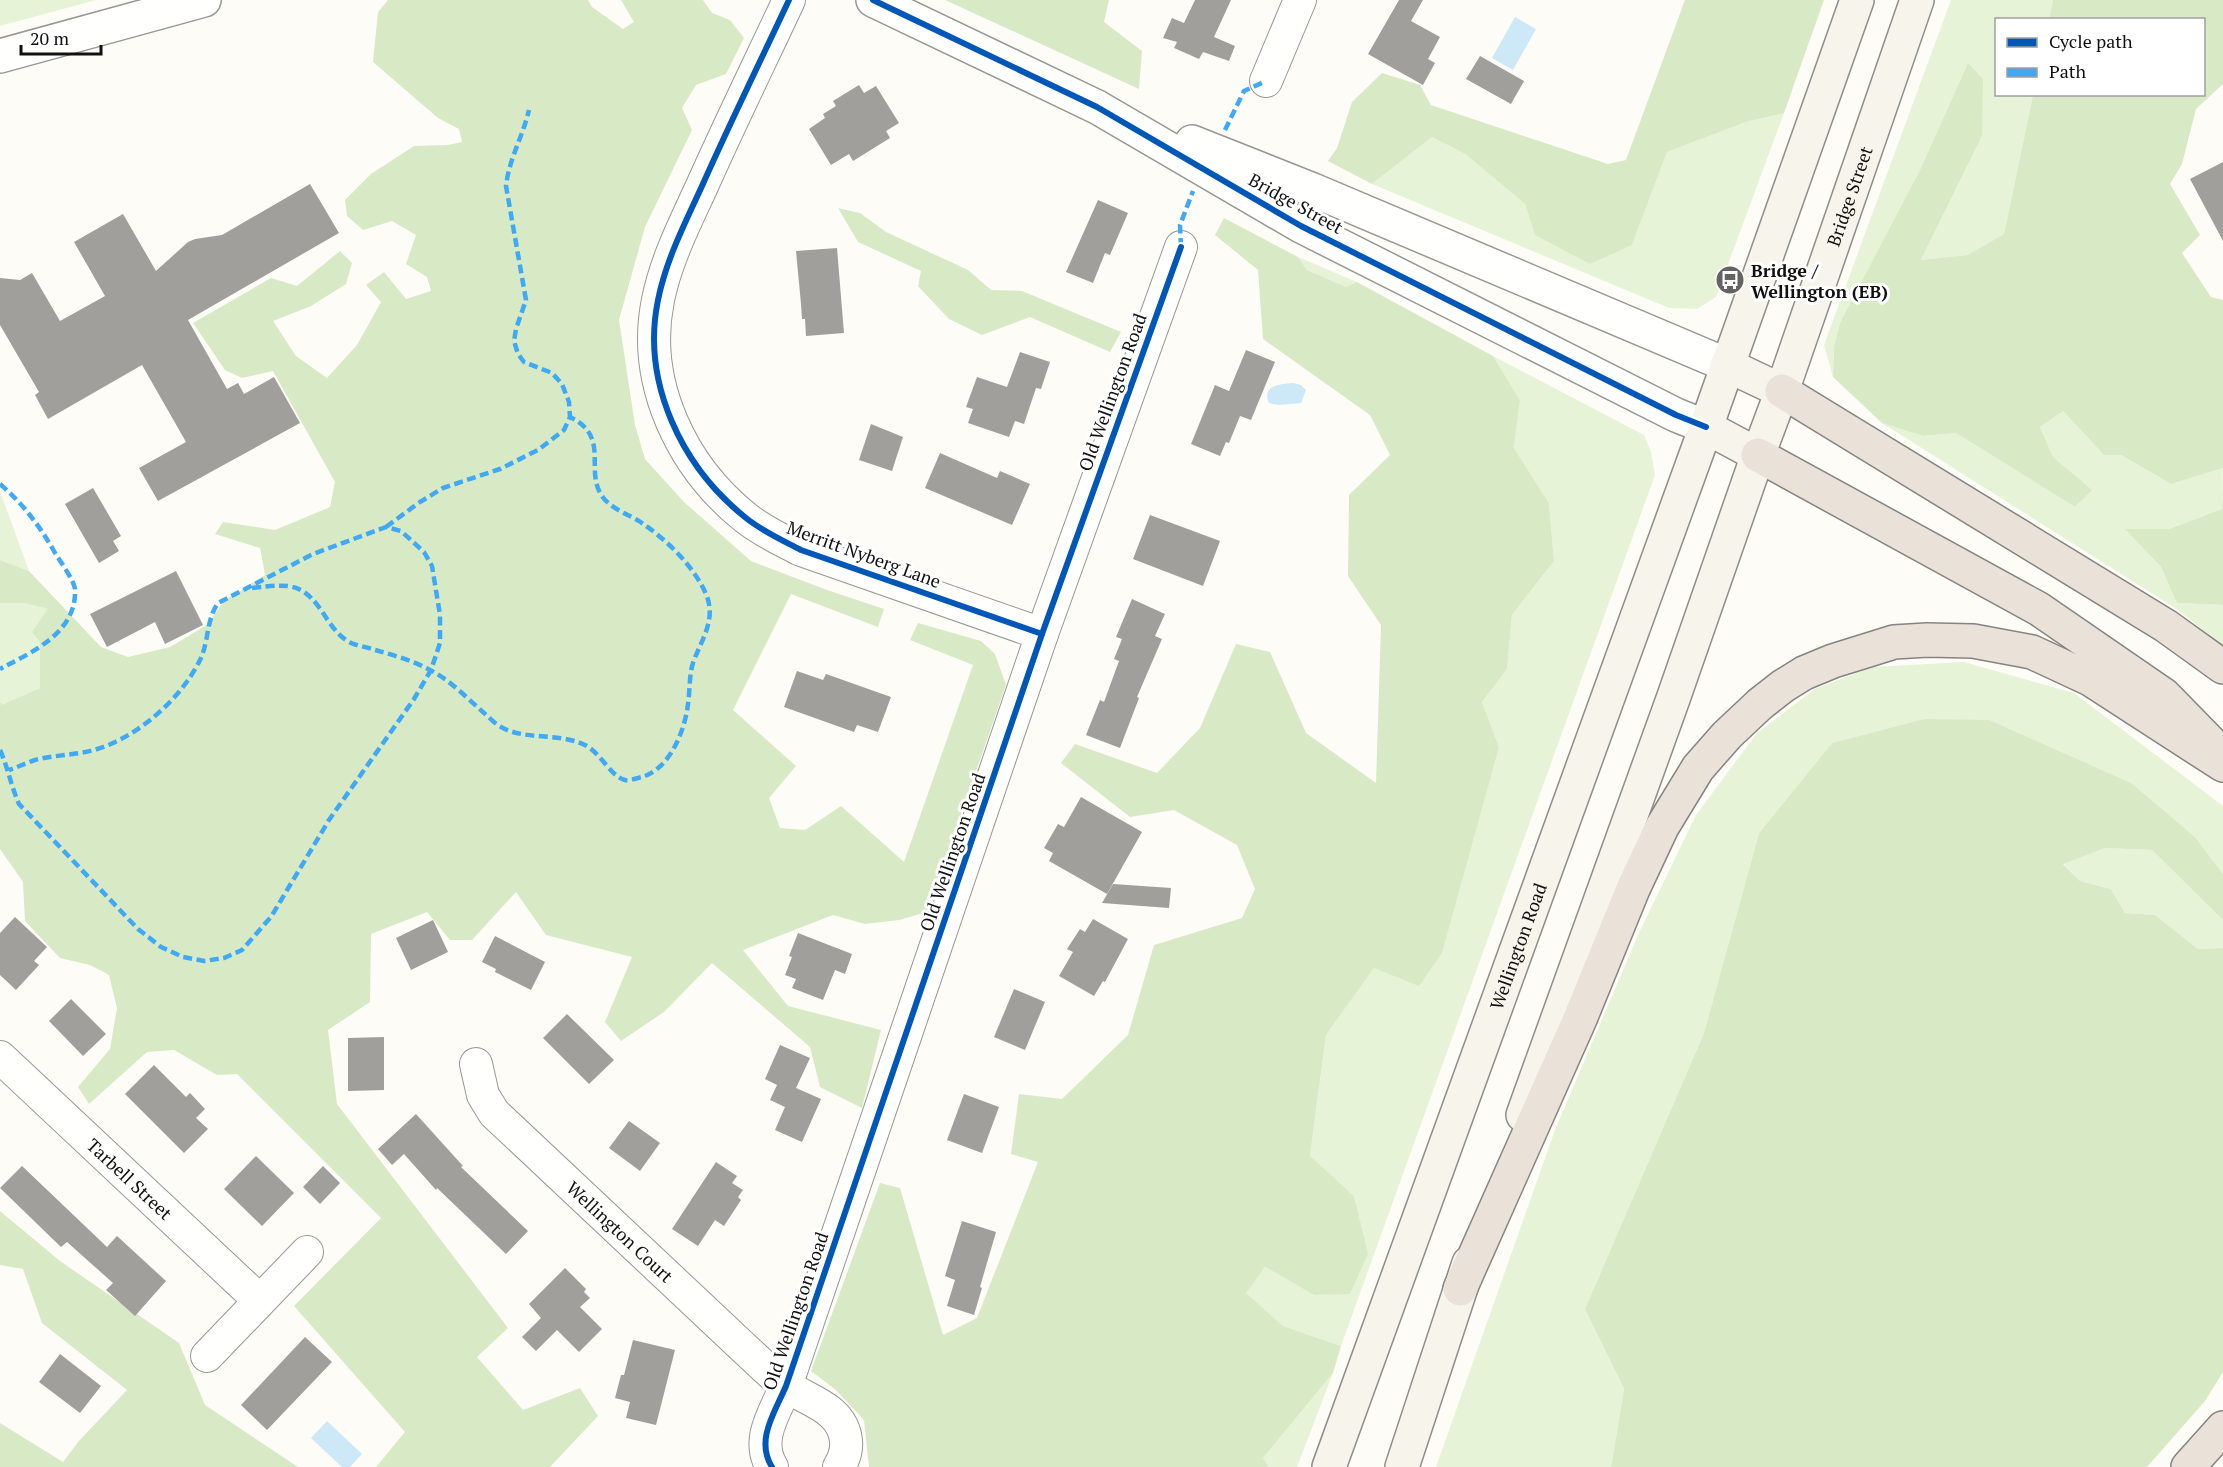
<svg xmlns="http://www.w3.org/2000/svg" width="2223" height="1467" viewBox="0 0 2223 1467" font-family="'PT Serif',serif">
  <style>
    .green { fill: #e7f3d7 }
    .forest { fill: #d8eac5 }
    .water { fill: #cde8f7 }
    .building { fill: #a19f9c }
    .lines { fill: none; stroke-linecap: round; stroke-linejoin: round }
    .minor-casing { stroke: #979795; stroke-width: 34 }
    .tertiary-casing { stroke: #979795; stroke-width: 36 }
    .secondary-casing { stroke: #8e8d8b; stroke-width: 36 }
    .motorway-casing { stroke: #858482; stroke-width: 36 }
    .minor { stroke: #fffffe; stroke-width: 32 }
    .tertiary { stroke: #fffffe; stroke-width: 33 }
    .secondary { stroke: #f6f4eb; stroke-width: 33 }
    .motorway { stroke: #eae1d8; stroke-width: 33 }
    .quiet { stroke: #3fa9f5; stroke-width: 4.5; stroke-dasharray: 9 4.5; stroke-linecap: butt }
    .cycleway-casing { stroke: #fff; stroke-width: 10 }
    .cycleway { stroke: #0057b8; stroke-width: 6 }
    .labels { text-anchor: middle; dominant-baseline: central; stroke-width: 6; stroke-linejoin: round; paint-order: stroke }
    .street-label { font-size: 18px; fill: #111; stroke: #fff }
    .poi-label { font-size: 18px; font-weight: bold; fill: #111; stroke: #fff; text-anchor: start }
  </style>
  <rect width="100%" height="100%" fill="#fdfcf7"/>
  <g class="green">
    <path d="M 0,0 L 96,0 L 0,26 Z"/>
    <path d="M 1951,0 L 2053,0 L 2049,19 L 1996,20 L 1996,94 L 2033,95 L 2004,234 L 1967,255 L 1921,260 L 1982,136 L 1968,63 L 1919,172 L 1834,347 L 1833,377 L 1824,345 Z"/>
    <path d="M 1784,113 L 1716,297 L 1697,309 L 1669,308 L 1372,184 L 1432,137 L 1465,154 L 1525,204 L 1535,235 L 1632,245 L 1667,152 L 1746,122 Z"/>
    <path d="M 1298,257 L 1357,282 L 1346,287 L 1307,270 Z"/>
    <path d="M 1493,356 L 1644,435 L 1651,452 L 1655,475 L 1341,1346 L 1283,1326 L 1245,1293 L 1265,1267 L 1314,1295 L 1350,1293 L 1367,1255 L 1354,1196 L 1310,1157 L 1326,1035 L 1374,968 L 1499,747 L 1482,702 L 1507,669 L 1512,615 L 1554,561 L 1549,503 L 1514,448 L 1520,400 Z"/>
    <path d="M 2063,411 L 2104,455 L 2121,455 L 2171,484 L 2223,468 L 2222,509 L 2169,529 L 2126,530 L 2161,567 L 2177,603 L 2223,605 L 2223,646 L 2178,610 L 1882,423 L 1923,436 L 1956,433 L 2075,507 L 2091,490 L 2053,457 L 2040,427 Z"/>
    <path d="M 0,491 L 29,571 L 0,560 Z"/>
    <path d="M 0,603 L 24,603 L 48,609 L 40,642 L 40,688 L 2,706 L 0,701 Z"/>
    <path d="M 1964,662 L 2074,693 L 2223,806 L 2223,874 L 2196,838 L 1924,719 L 1832,743 L 1759,833 L 1704,1033 L 1585,1309 L 1624,1389 L 1611,1467 L 1436,1467 L 1555,1130 L 1638,935 L 1696,815 L 1757,733 L 1815,689 L 1872,667 Z"/>
    <path d="M 2105,848 L 2152,850 L 2223,920 L 2223,948 L 2198,949 L 2155,915 L 2125,913 L 2111,889 L 2080,881 L 2063,863 Z"/>
    <path d="M 1333,1373 L 1297,1467 L 1269,1467 L 1263,1458 Z"/>
  </g>
  <g class="forest">
    <path d="M 388,0 L 588,0 L 592,7 L 623,29 L 634,22 L 621,0 L 703,0 L 712,13 L 730,20 L 744,38 L 726,74 L 696,85 L 682,108 L 692,130 L 645,227 L 619,320 L 635,425 L 645,459 L 684,502 L 751,561 L 827,590 L 884,609 L 878,627 L 791,594 L 733,710 L 796,766 L 769,798 L 780,828 L 805,830 L 841,806 L 904,862 L 973,665 L 910,640 L 918,623 L 981,641 L 995,654 L 1006,685 L 927,912 L 899,920 L 865,924 L 833,915 L 743,950 L 788,1006 L 881,1030 L 862,1108 L 820,1087 L 810,1047 L 712,963 L 664,1012 L 621,1041 L 605,1022 L 632,957 L 546,935 L 516,892 L 472,940 L 450,940 L 427,912 L 371,934 L 370,1002 L 328,1030 L 337,1104 L 508,1328 L 477,1357 L 523,1410 L 580,1388 L 598,1416 L 550,1467 L 376,1467 L 405,1432 L 294,1306 L 381,1218 L 237,1074 L 217,1075 L 174,1050 L 147,1052 L 89,1104 L 78,1087 L 110,1049 L 117,1008 L 109,975 L 90,965 L 60,958 L 25,921 L 23,882 L 0,849 L 0,701 L 2,705 L 40,688 L 40,642 L 32,632 L 48,609 L 24,603 L 0,603 L 0,560 L 29,571 L 101,647 L 128,657 L 170,647 L 207,625 L 225,600 L 265,575 L 260,548 L 215,534 L 223,522 L 275,530 L 330,507 L 335,482 L 273,371 L 242,378 L 225,370 L 193,323 L 271,278 L 297,286 L 340,251 L 352,263 L 346,284 L 311,306 L 273,321 L 296,356 L 327,378 L 357,345 L 381,302 L 366,285 L 384,272 L 406,299 L 431,291 L 427,277 L 406,264 L 416,235 L 392,221 L 363,230 L 347,216 L 345,200 L 371,174 L 414,146 L 448,145 L 462,142 L 459,129 L 438,118 L 373,62 L 378,12 Z"/>
    <path d="M 945,0 L 1109,0 L 1104,22 L 1142,51 L 1139,89 Z"/>
    <path d="M 1685,0 L 1824,0 L 1784,113 L 1746,122 L 1667,152 L 1632,245 L 1590,264 L 1535,235 L 1525,204 L 1465,154 L 1432,137 L 1372,184 L 1328,161 L 1337,148 L 1352,102 L 1382,73 L 1420,85 L 1431,105 L 1608,164 L 1626,160 Z"/>
    <path d="M 2053,0 L 2223,0 L 2223,84 L 2196,109 L 2182,164 L 2170,184 L 2200,235 L 2182,253 L 2211,297 L 2223,300 L 2223,468 L 2171,484 L 2121,455 L 2104,455 L 2063,411 L 2040,427 L 2053,457 L 2092,490 L 2075,507 L 1956,433 L 1923,436 L 1882,423 L 1833,377 L 1834,347 L 1840,323 L 1919,172 L 1968,63 L 1983,79 L 1982,136 L 1921,260 L 1967,255 L 2004,234 L 2033,95 L 2204,94 L 2204,20 L 2049,19 Z"/>
    <path d="M 838,208 L 860,213 L 886,232 L 968,270 L 991,290 L 1022,291 L 1121,332 L 1110,352 L 1030,317 L 982,335 L 949,319 L 918,286 L 921,271 L 858,242 Z"/>
    <path d="M 1224,218 L 1298,257 L 1307,270 L 1346,287 L 1357,282 L 1493,356 L 1520,400 L 1514,448 L 1549,503 L 1554,561 L 1512,615 L 1507,669 L 1482,702 L 1499,747 L 1442,953 L 1419,986 L 1374,968 L 1326,1035 L 1310,1156 L 1354,1196 L 1368,1254 L 1350,1294 L 1314,1295 L 1265,1267 L 1246,1293 L 1283,1326 L 1341,1346 L 1333,1373 L 1263,1458 L 1269,1467 L 869,1467 L 864,1420 L 836,1390 L 811,1371 L 880,1183 L 900,1188 L 943,1335 L 977,1318 L 1038,1162 L 1011,1154 L 1019,1094 L 1062,1099 L 1128,1035 L 1154,945 L 1242,918 L 1255,889 L 1237,845 L 1174,810 L 1130,817 L 1061,763 L 1075,744 L 1157,773 L 1200,728 L 1236,644 L 1270,652 L 1306,733 L 1376,783 L 1381,625 L 1348,576 L 1349,495 L 1390,455 L 1370,415 L 1263,339 L 1258,270 L 1215,235 Z"/>
    <path d="M 2223,479 L 2223,605 L 2177,603 L 2161,567 L 2125,529 L 2169,529 L 2222,509 Z"/>
    <path d="M 1924,719 L 1989,720 L 2131,783 L 2196,838 L 2223,874 L 2223,920 L 2152,850 L 2105,848 L 2063,864 L 2080,881 L 2111,889 L 2125,913 L 2155,915 L 2198,949 L 2223,948 L 2223,1372 L 2205,1401 L 2147,1467 L 1611,1467 L 1624,1389 L 1585,1309 L 1704,1033 L 1759,833 L 1832,743 Z"/>
    <path d="M 0,1211 L 60,1261 L 179,1343 L 205,1405 L 298,1467 L 0,1467 L 0,1423 L 63,1462 L 79,1441 L 127,1390 L 42,1323 L 23,1269 L 0,1265 Z"/>
  </g>
  <g class="water">
    <path d="M 1515,17 L 1536,29 L 1513,70 L 1492,58 Z"/>
    <path d="M 1293,383 L 1301,385 L 1306,390 L 1301,403 L 1279,405 L 1269,403 C 1261,386 1280,384 1293,383 Z"/>
    <path d="M 327,1421 L 362,1454 L 350,1467 L 342,1467 L 311,1438 Z"/>
  </g>
  <g class="building">
    <path d="M 1195,0 L 1231,0 L 1214,37 L 1235,46 L 1229,61 L 1203,52 L 1199,59 L 1174,48 L 1177,42 L 1163,38 L 1172,18 L 1184,23 Z"/>
    <path d="M 1399,0 L 1423,0 L 1411,21 L 1440,37 L 1428,59 L 1435,63 L 1423,85 L 1368,54 Z"/>
    <path d="M 1480,56 L 1524,81 L 1511,104 L 1466,79 Z"/>
    <path d="M 859,85 L 864,93 L 876,86 L 899,123 L 886,131 L 890,138 L 853,161 L 849,154 L 831,165 L 809,129 L 825,118 L 823,114 L 836,106 L 833,101 Z"/>
    <path d="M 2223,162 L 2223,241 L 2190,179 Z"/>
    <path d="M 310,184 L 339,233 L 188,320 L 227,389 L 238,383 L 244,394 L 274,377 L 300,423 L 158,501 L 139,468 L 186,442 L 142,365 L 48,419 L 35,395 L 39,392 L 0,325 L 0,278 L 20,280 L 32,273 L 60,321 L 105,296 L 74,242 L 123,214 L 156,271 L 188,242 L 195,239 L 222,235 Z"/>
    <path d="M 1098,200 L 1128,213 L 1110,255 L 1105,253 L 1093,283 L 1066,272 Z"/>
    <path d="M 837,248 L 844,333 L 806,336 L 805,319 L 802,319 L 801,304 L 796,251 Z"/>
    <path d="M 1246,350 L 1275,362 L 1251,420 L 1240,416 L 1229,443 L 1226,442 L 1220,456 L 1191,444 L 1215,385 L 1229,391 Z"/>
    <path d="M 1020,352 L 1050,362 L 1041,389 L 1036,388 L 1024,424 L 1015,421 L 1009,437 L 968,423 L 973,409 L 966,407 L 977,377 L 1007,387 Z"/>
    <path d="M 871,424 L 903,437 L 892,471 L 859,460 Z"/>
    <path d="M 940,453 L 997,478 L 1000,471 L 1030,484 L 1012,525 L 925,488 Z"/>
    <path d="M 93,488 L 121,536 L 113,541 L 119,551 L 99,563 L 65,504 Z"/>
    <path d="M 1150,515 L 1220,541 L 1203,586 L 1133,559 Z"/>
    <path d="M 176,571 L 203,625 L 165,644 L 155,622 L 107,647 L 90,614 Z"/>
    <path d="M 1132,599 L 1165,614 L 1155,636 L 1162,639 L 1137,697 L 1139,698 L 1120,748 L 1086,735 L 1100,700 L 1104,702 L 1119,661 L 1114,659 L 1122,639 L 1116,637 Z"/>
    <path d="M 797,671 L 823,680 L 826,674 L 891,697 L 878,732 L 857,725 L 854,732 L 784,707 Z"/>
    <path d="M 1081,797 L 1142,832 L 1107,894 L 1049,861 L 1053,853 L 1044,848 L 1058,824 L 1064,827 Z"/>
    <path d="M 1113,884 L 1171,888 L 1169,908 L 1102,903 Z"/>
    <path d="M 15,917 L 47,947 L 34,961 L 39,965 L 16,990 L 0,975 L 0,933 Z"/>
    <path d="M 1093,919 L 1128,939 L 1105,982 L 1103,981 L 1094,996 L 1059,976 L 1073,952 L 1067,949 L 1080,929 L 1085,932 Z"/>
    <path d="M 433,920 L 448,952 L 411,970 L 396,938 Z"/>
    <path d="M 798,933 L 852,954 L 845,974 L 835,970 L 823,1000 L 792,988 L 796,979 L 785,975 L 792,957 L 789,956 Z"/>
    <path d="M 495,936 L 545,962 L 531,990 L 495,972 L 496,969 L 482,962 Z"/>
    <path d="M 1014,989 L 1045,1002 L 1025,1050 L 994,1037 Z"/>
    <path d="M 71,999 L 106,1034 L 83,1056 L 49,1021 Z"/>
    <path d="M 567,1014 L 614,1060 L 589,1084 L 543,1038 Z"/>
    <path d="M 384,1037 L 384,1090 L 348,1091 L 348,1038 Z"/>
    <path d="M 780,1045 L 810,1058 L 796,1088 L 821,1099 L 802,1142 L 775,1130 L 785,1107 L 770,1100 L 777,1085 L 765,1079 Z"/>
    <path d="M 154,1065 L 186,1097 L 190,1093 L 205,1109 L 196,1118 L 208,1129 L 184,1153 L 125,1094 Z"/>
    <path d="M 964,1094 L 999,1107 L 982,1153 L 947,1140 Z"/>
    <path d="M 416,1114 L 463,1166 L 461,1167 L 528,1231 L 506,1254 L 437,1188 L 436,1190 L 404,1154 L 392,1165 L 378,1149 Z"/>
    <path d="M 629,1121 L 660,1143 L 640,1171 L 609,1148 Z"/>
    <path d="M 256,1156 L 294,1193 L 262,1226 L 224,1189 Z"/>
    <path d="M 716,1162 L 737,1176 L 732,1183 L 743,1190 L 738,1197 L 741,1200 L 724,1226 L 715,1220 L 698,1246 L 672,1229 Z"/>
    <path d="M 22,1166 L 107,1247 L 117,1236 L 166,1281 L 135,1316 L 106,1290 L 113,1283 L 67,1242 L 61,1247 L 0,1188 Z"/>
    <path d="M 323,1166 L 340,1183 L 320,1204 L 303,1187 Z"/>
    <path d="M 962,1221 L 996,1232 L 980,1287 L 982,1288 L 974,1315 L 947,1306 L 955,1280 L 945,1276 Z"/>
    <path d="M 565,1268 L 586,1289 L 584,1292 L 590,1298 L 580,1307 L 602,1329 L 579,1352 L 557,1330 L 536,1351 L 522,1337 L 541,1318 L 529,1304 Z"/>
    <path d="M 305,1337 L 332,1362 L 267,1430 L 241,1405 Z"/>
    <path d="M 633,1340 L 675,1350 L 656,1425 L 626,1418 L 630,1402 L 615,1398 L 621,1375 L 624,1375 Z"/>
    <path d="M 60,1354 L 101,1386 L 80,1413 L 39,1382 Z"/>
  </g>
  <g class="lines">
    <g class="minor-casing">
      <g id="minor">
        <path d="M 789,0 C 760,62 730,123 702,186 C 685,223 666,260 658,300 C 641,383 682,467 746,518 C 762,531 782,540 801,550 L 1042,634"/>
        <path d="M 1266,81 L 1300,0"/>
        <path id="s1" d="M 0,1057 L 259,1300"/>
        <path id="s2" d="M 476,1064 L 483,1095 L 494,1113 L 760,1363 C 769,1371 778,1381 788,1387 C 811,1402 843,1409 846,1441 C 847,1451 844,1459 839,1467"/>
        <path d="M 207,1356 L 307,1252"/>
        <path d="M 772,1467 C 755,1440 775,1412 786,1386 L 1042,634 L 1181,247"/>
      </g>
    </g>
    <g class="tertiary-casing">
      <g id="tertiary">
        <path d="M 873,0 L 1097,107 L 1301,226 L 1676,415 L 1706,427"/>
        <path d="M 0,56 L 204,0"/>
        <path d="M 1192,142 L 1313,190 L 1727,365"/>
      </g>
    </g>
    <g class="secondary-casing">
      <g id="secondary">
        <path d="M 1727,365 L 1782,391"/>
        <path d="M 1706,427 L 1758,455"/>
        <path id="s3" d="M 1523,1115 L 1673,699 L 1758,455 L 1782,391 L 1917,0"/>
        <path id="s4" d="M 1329,1467 L 1706,427 L 1857,0"/>
        <path d="M 1402,1467 L 1469,1263"/>
      </g>
    </g>
    <g class="motorway-casing">
      <g id="motorway">
        <path d="M 1782,391 L 2166,626 L 2223,667"/>
        <path d="M 1758,455 L 2039,609 L 2164,695 L 2210,742"/>
        <path d="M 1460,1289 L 1580,1019 L 1633,889 L 1662,827 L 1698,768 L 1727,735 L 1760,704 L 1783,686 L 1804,673 L 1833,661 L 1894,642 L 1927,640 L 1973,641 L 2032,652 L 2090,679 L 2223,765"/>
        <path d="M 2188,1467 L 2223,1428"/>
      </g>
    </g>
    <use href="#minor" class="minor"/>
    <use href="#tertiary" class="tertiary"/>
    <use href="#secondary" class="secondary"/>
    <use href="#motorway" class="motorway"/>
    <g class="quiet">
      <path d="M 1225,130 L 1244,91 L 1266,81"/>
      <path d="M 1181,247 L 1180,225 L 1193,191"/>
      <path d="M 0,484 C 23,504 40,526 55,553 C 60,561 74,580 75,589 C 77,633 32,652 0,669"/>
      <path d="M 386,527 L 420,502 L 443,488 L 500,469 L 538,450 L 564,430 L 570,417 L 569,402 L 562,384 L 552,373 L 524,362 L 518,354 L 514,341 L 516,329 L 526,300 L 506,186 C 509,159 523,136 529,110"/>
      <path d="M 252,588 C 294,583 304,583 327,619 C 334,629 339,636 349,642 C 357,646 367,647 375,650 C 393,655 414,661 430,670 C 450,680 467,698 484,713 C 489,717 495,724 501,727 C 526,741 558,732 585,745 C 601,753 610,776 625,780 C 630,781 637,778 642,777 C 670,769 685,730 688,704 C 690,691 689,675 693,663 C 701,640 717,620 706,594 C 693,565 666,539 639,521 C 627,514 610,508 602,496 C 584,470 611,437 570,417"/>
      <path d="M 0,750 C 8,768 11,786 19,804 L 138,929 L 161,947 L 183,957 L 204,961 L 224,958 L 242,950 L 271,917 L 329,820 L 414,699 L 431,670 L 440,643 L 440,615 L 432,566 L 424,552 L 401,531 L 386,527 L 313,554 L 218,603 C 206,620 209,642 200,660 C 181,699 137,738 94,750 C 75,755 54,755 35,760 C 26,763 18,767 9,770"/>
    </g>
    <g class="cycleway-casing">
      <g id="cycleway">
        <path d="M 789,0 C 760,62 730,123 702,186 C 685,223 666,260 658,300 C 641,383 682,467 746,518 C 762,531 782,540 801,550 L 1042,634"/>
        <path d="M 873,0 L 1097,107 L 1301,226 L 1676,415 L 1706,427"/>
        <path d="M 772,1467 C 755,1440 775,1412 786,1386 L 1042,634 L 1181,247"/>
      </g>
    </g>
    <use href="#cycleway" class="cycleway"/>
  </g>
  <defs>
    <g id="bus-disc" transform="scale(1.5)"><circle r="9.5" fill="#646362" stroke="#fff"/><path d="M-5-6H5V4H4V6H2V4H-2V6H-4V4H-5ZM-3.5-4V0h7V-4ZM-3.5 1.2v1.5H-2V1.2ZM2 1.2v1.5H3.5V1.2Z" fill="#fff"/></g>
  </defs>
  <g fill-rule="evenodd">
    <use href="#bus-disc" x="1730" y="280"/>
  </g>
  <g class="labels">
    <g class="street-label">
      <text stroke="none"><textPath href="#s3" startOffset="975">Bridge Street</textPath></text>
      <text transform="translate(1296 203) rotate(29)">Bridge Street</text>
      <text transform="translate(1112 392) rotate(-70)">Old Wellington Road</text>
      <text transform="translate(864 554) rotate(20)">Merritt Nyberg Lane</text>
      <text transform="translate(952 852) rotate(-71)">Old Wellington Road</text>
      <text stroke="none"><textPath href="#s4" startOffset="554">Wellington Road</textPath></text>
      <text stroke="none"><textPath href="#s1" startOffset="178">Tarbell Street</textPath></text>
      <text stroke="none"><textPath href="#s2" startOffset="226">Wellington Court</textPath></text>
      <text transform="translate(795 1311) rotate(-71)">Old Wellington Road</text>
    </g>
    <g class="poi-label">
      <text x="1751" y="270">Bridge /<tspan x="1751" dy="21">Wellington (EB)</tspan></text>
    </g>
  </g>
  <rect x="1995" y="18" width="210" height="78" fill="#ffffff" stroke="#a0a0a0" stroke-width="1.5"/>
  <rect x="2007" y="38" width="30" height="9" fill="#0057b8" stroke="#a0a0a0" stroke-width="1.5"/>
  <text x="2049" y="48" font-size="18" fill="#111111">Cycle path</text>
  <rect x="2007" y="68" width="30" height="9" fill="#3fa9f5" stroke="#a0a0a0" stroke-width="1.5"/>
  <text x="2049" y="78" font-size="18" fill="#111111">Path</text>
  <path d="M21 45v9h80v-9" fill="none" stroke="#111111" stroke-width="3"/>
  <text x="30" y="45" font-size="18" fill="#111111" stroke="#ffffff" stroke-width="4.5" paint-order="stroke">20 m</text>
</svg>
